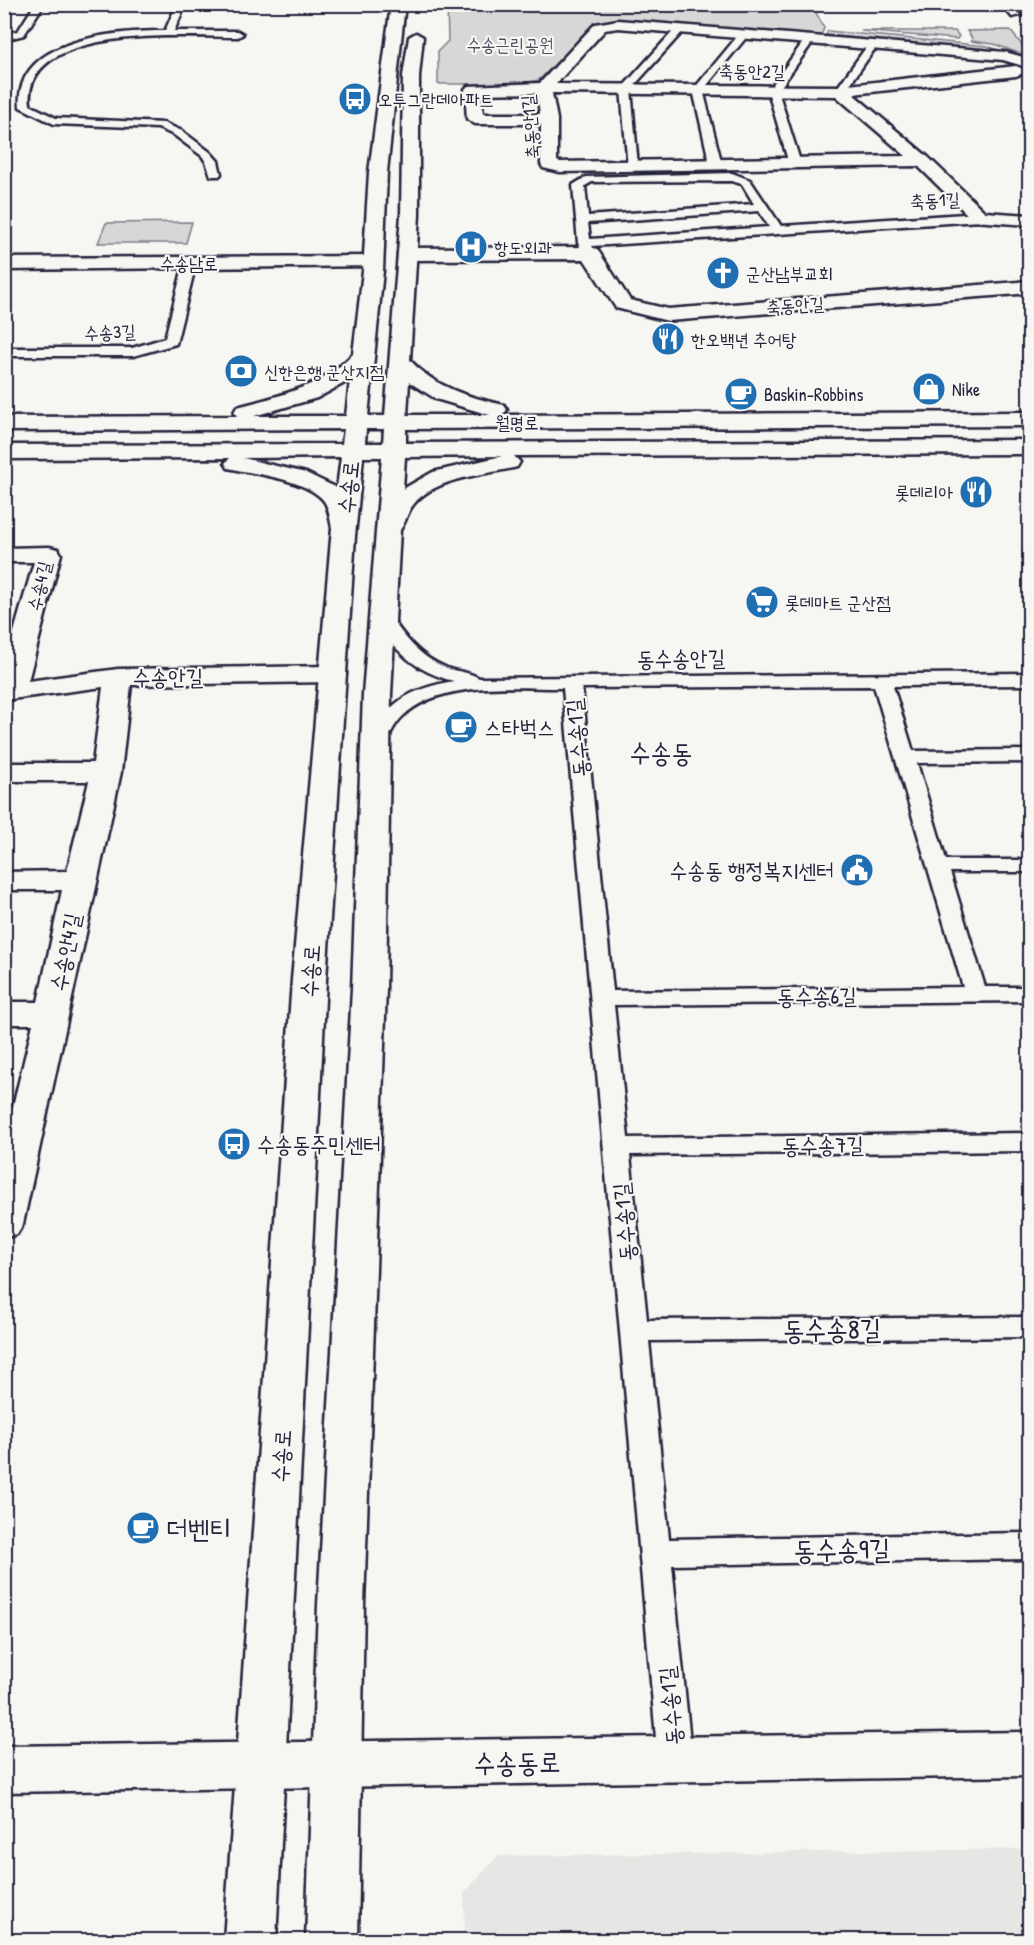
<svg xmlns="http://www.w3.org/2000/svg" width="1034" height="1945" viewBox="0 0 1034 1945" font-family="'Patrick Hand','Poor Story',sans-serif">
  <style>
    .built { fill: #e6e6e4 }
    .green { fill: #d7d7d7; stroke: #7c7c89; stroke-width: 1.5 }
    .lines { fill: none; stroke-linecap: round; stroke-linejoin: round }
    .service-casing { stroke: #22223b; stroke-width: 5 }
    .minor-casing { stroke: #22223b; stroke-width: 5 }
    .tertiary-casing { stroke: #22223b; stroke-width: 5 }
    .service { fill: #f6f6f2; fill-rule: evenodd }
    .minor { fill: #f6f6f2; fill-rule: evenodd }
    .tertiary { fill: #f6f6f2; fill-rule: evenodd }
    .labels { text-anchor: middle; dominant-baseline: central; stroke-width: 4.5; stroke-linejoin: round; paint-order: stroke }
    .far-park-label { font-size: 18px; fill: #4f4f62; stroke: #f6f6f2 }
    .far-street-label { font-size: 18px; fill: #22223b; stroke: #f6f6f2 }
    .far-poi-label { font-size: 18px; fill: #22223b; stroke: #f6f6f2; text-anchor: start }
    .street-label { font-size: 22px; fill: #22223b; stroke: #f6f6f2 }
    .poi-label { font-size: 22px; fill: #22223b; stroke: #f6f6f2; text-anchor: start }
    .quarter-label { font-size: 26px; fill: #22223b; stroke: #f6f6f2 }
    .near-street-label { font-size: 27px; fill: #22223b; stroke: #f6f6f2 }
    .near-poi-label { font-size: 27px; fill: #22223b; stroke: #f6f6f2; text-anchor: start }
  </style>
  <rect width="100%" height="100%" fill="#f6f6f2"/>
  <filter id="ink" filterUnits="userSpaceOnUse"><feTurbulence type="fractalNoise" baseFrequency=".0167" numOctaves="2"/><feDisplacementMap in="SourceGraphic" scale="12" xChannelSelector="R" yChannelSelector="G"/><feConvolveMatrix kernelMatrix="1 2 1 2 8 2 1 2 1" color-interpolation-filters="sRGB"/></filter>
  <g filter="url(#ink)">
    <path class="built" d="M 1029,1849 L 1029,1940 L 465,1940 L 464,1893 L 498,1856 Z"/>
    <g class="green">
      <path d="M 447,5 L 812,5 L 824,28 L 820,38 L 595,24 L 539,80 L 522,84 L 438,84 L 438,51 L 448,41 Z"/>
      <path d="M 1010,30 L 1029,54 L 1021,54 L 994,44 L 971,41 L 972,38 L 967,31 Z"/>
      <path d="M 828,31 L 987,46 L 1010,54 L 826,35 Z"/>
      <path d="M 861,31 L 955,31 L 959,36 L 957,39 Z"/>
      <path d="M 192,222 L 186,243 L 98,243 L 106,223 Z"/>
    </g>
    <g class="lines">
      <g class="service-casing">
        <g id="service">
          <path d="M 35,4 L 44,4 L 24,35 L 4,40 L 4,34 L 18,31 Z"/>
          <path d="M 177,4 L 186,4 L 174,31 L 238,31 L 243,34 L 238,37 C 187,37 22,22 30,105 L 56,118 L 164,123 L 182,131 L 210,152 L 218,161 L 221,174 L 219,176 L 211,176 L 206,162 L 202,156 L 174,135 L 158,128 L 54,124 L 20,107 C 14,38 116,31 165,31 Z"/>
          <path d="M 1002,4 L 1011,4 L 1020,15 L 1012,17 Z"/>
          <path d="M 677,27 L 685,29 L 631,89 L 638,166 L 632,169 L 628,168 L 621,89 Z"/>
          <path d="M 744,31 L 749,34 L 703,90 L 722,165 L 716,168 L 710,165 L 693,90 L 741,32 Z"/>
          <path d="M 809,37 L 814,40 L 778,91 L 801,164 L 795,167 L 789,164 L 768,91 L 806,38 Z"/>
          <path d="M 870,42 L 878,44 L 844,93 L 836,93 L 835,91 Z"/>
          <path d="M 732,173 L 750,180 L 781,226 L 980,213 L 986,217 L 980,221 L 592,246 L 596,253 L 590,257 L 585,256 L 578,243 L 573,185 L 586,177 ZM 731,181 L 742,184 L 754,204 L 588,216 L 585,186 L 592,182 ZM 759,211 L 769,227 L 590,239 L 588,223 Z"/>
          <path d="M 190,259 L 196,263 L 176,344 L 133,356 L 4,356 L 4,348 L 132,348 L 165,338 L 184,263 Z"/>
          <path d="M 382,612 L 388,613 C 404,637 419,657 447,668 C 457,672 470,672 479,678 L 1030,673 L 1030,685 L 893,686 L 913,751 L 1030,750 L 1030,762 L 917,763 L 946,860 L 1030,860 L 1030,872 L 950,872 L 985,987 L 1030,987 L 1030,1001 L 614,1005 L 628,1138 L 1030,1133 L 1030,1151 L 630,1155 L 647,1320 L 1030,1317 L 1030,1337 L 649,1341 L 669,1539 L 1030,1533 L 1030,1559 L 672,1565 L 692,1761 L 687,1772 L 675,1776 L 663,1772 L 658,1761 L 563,688 C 514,688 441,680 403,716 C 394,724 390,736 383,746 L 369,746 L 366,742 C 388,702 409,689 454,681 C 415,672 394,650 373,617 L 376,613 ZM 874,686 L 963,987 L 613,991 L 582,688 Z"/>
        </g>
      </g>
      <g class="minor-casing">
        <g id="minor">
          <path d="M 618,20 L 1005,52 L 1030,59 L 1030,68 L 1003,60 L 618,28 L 605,30 L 556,84 L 840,86 L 1016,66 L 1021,68 L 1024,71 L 1021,74 L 1016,76 L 853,94 L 928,157 L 985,212 L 1030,215 L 1030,225 L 974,221 L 918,166 L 560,172 L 543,168 L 541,164 L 541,124 L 475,124 L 467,119 L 465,89 L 468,86 L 540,83 L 595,24 ZM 537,93 L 540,114 L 483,114 L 481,94 ZM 552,93 L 836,96 L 906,156 L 560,162 L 557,161 L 557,119 Z"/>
          <path d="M 590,247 L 597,249 L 630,300 L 668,309 L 1030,281 L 1030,293 L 668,321 L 616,308 L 584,259 L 407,260 L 400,258 L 398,254 L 400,250 L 407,248 Z"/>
          <path d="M 374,256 L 381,258 L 383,262 L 381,266 L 4,270 L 4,258 Z"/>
          <path d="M 49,547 L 58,549 L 61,554 L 28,681 L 118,669 L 332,666 L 342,668 L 346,674 L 342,680 L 332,682 L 131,685 L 121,772 L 23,1224 L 17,1234 L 4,1238 L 4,1143 L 33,1024 L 4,1024 L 4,1002 L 38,1002 L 62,890 L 4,890 L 4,872 L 67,871 L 89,781 L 4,781 L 4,763 L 93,763 L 103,687 L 4,700 L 4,667 L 34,562 L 4,562 L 4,548 Z"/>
          <path d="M 1030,1732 L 1030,1776 L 4,1792 L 4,1746 Z"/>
        </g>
      </g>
      <g class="tertiary-casing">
        <path id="tertiary" d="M 391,4 L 405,4 L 387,172 L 383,271 L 368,416 L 385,416 L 401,215 L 403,76 L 409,37 L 416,33 L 423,37 L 419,76 L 419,215 L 410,360 C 435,388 469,397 504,405 L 507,410 L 502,415 L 1030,412 L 1030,426 L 406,429 L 406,443 L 1030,440 L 1030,454 L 514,456 L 520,462 L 517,467 C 486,475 434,477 413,505 C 407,512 406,522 400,530 L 391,694 L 386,989 L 364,1605 L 358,1940 L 306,1940 L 318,1605 L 352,989 L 363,694 L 382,457 L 363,457 L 355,536 L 326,980 L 276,1940 L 224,1940 L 292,980 L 332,528 C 330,519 329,508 324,501 C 307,479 253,474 228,468 L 225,463 L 230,458 L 4,459 L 4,445 L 342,444 L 344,429 L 4,431 L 4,417 L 237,416 L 234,412 L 237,407 C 279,396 322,387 353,354 L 363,271 L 369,172 ZM 350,380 L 346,416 L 254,416 L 317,398 ZM 409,382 L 436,399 L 490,415 L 407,415 ZM 366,429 L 384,429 L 383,443 L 365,443 ZM 502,456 L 433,472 L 403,489 L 405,457 ZM 341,457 L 337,488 L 306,473 L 243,458 Z"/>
      </g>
      <use href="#service" class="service"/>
      <use href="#minor" class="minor"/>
      <use href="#tertiary" class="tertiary"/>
    </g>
  </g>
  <defs>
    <g id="bus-disc" transform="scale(1.725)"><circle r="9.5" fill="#1f6fb2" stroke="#f6f6f2"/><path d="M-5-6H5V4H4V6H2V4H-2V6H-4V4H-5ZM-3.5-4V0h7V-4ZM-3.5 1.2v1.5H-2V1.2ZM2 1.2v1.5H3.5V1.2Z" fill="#fff"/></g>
    <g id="hospital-disc" transform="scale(1.725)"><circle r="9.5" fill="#1f6fb2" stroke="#f6f6f2"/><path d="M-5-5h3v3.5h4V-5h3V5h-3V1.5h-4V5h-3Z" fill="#fff"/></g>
    <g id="church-disc" transform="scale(1.725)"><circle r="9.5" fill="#1f6fb2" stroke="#f6f6f2"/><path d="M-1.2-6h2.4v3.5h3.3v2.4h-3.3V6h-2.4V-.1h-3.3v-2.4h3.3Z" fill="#fff"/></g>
    <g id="restaurant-disc" transform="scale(1.725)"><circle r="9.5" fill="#1f6fb2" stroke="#f6f6f2"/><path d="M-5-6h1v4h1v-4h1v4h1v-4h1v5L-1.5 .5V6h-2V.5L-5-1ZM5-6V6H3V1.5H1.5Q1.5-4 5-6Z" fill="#fff"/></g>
    <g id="bank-disc" transform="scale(1.725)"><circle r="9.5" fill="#1f6fb2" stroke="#f6f6f2"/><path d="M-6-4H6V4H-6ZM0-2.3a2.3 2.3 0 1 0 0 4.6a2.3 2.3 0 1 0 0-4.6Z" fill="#fff"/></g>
    <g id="shop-disc" transform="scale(1.725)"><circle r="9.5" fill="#1f6fb2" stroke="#f6f6f2"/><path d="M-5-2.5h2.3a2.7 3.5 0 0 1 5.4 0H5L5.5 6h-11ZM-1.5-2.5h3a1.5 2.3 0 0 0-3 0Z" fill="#fff"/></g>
    <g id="cafe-disc" transform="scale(1.725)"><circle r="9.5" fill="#1f6fb2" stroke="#f6f6f2"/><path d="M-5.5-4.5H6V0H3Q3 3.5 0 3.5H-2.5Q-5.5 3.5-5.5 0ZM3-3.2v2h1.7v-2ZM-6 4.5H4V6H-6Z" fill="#fff"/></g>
    <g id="supermarket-disc" transform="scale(1.725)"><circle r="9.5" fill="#1f6fb2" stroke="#f6f6f2"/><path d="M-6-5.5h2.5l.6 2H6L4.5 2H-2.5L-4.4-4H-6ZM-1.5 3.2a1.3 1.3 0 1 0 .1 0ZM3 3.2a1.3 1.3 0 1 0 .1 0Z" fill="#fff"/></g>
    <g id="civic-disc" transform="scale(1.725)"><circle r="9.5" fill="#1f6fb2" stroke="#f6f6f2"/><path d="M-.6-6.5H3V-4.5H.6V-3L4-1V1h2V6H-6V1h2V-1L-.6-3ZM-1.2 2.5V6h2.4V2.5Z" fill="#fff"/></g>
  </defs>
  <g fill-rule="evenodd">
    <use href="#bus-disc" x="355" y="99"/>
    <use href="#hospital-disc" x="471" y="247"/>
    <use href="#church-disc" x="723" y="273"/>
    <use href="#restaurant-disc" x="668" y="339"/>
    <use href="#bank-disc" x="241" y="371"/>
    <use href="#shop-disc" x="929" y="389"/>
    <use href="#cafe-disc" x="741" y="394"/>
    <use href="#restaurant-disc" x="976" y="492"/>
    <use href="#supermarket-disc" x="762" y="602"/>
    <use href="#cafe-disc" x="461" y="727"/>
    <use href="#civic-disc" x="857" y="870"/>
    <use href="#bus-disc" x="234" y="1144"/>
    <use href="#cafe-disc" x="143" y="1528"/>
  </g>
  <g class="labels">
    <g class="far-park-label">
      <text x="510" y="44">수송근린공원</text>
    </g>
    <g class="far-street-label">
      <text transform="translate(752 71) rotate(1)">축동안2길</text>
      <text transform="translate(530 127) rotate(-95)">축동안1길</text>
      <text transform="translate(935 200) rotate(-3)">축동1길</text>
      <text x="189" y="263">수송남로</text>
      <text transform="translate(795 305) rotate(-4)">축동안길</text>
      <text transform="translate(110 332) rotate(-3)">수송3길</text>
      <text x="517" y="422">월명로</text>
      <text transform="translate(39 586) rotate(-77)">수송4길</text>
    </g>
    <g class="far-poi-label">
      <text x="378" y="99">오투그란데아파트</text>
      <text x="494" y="247">항도외과</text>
      <text x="746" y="273">군산남부교회</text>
      <text x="691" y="339">한오백년 추어탕</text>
      <text x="264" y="371">신한은행 군산지점</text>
      <text x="952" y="389">Nike</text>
      <text x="764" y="394">Baskin-Robbins</text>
      <text x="953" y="492" text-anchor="end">롯데리아</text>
      <text x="785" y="602">롯데마트 군산점</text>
    </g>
    <g class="street-label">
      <text transform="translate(348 487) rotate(-84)">수송로</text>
      <text transform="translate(681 658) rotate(-1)">동수송안길</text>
      <text transform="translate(168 677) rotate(-1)">수송안길</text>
      <text transform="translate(577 738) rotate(-96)">동수송1길</text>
      <text transform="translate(65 952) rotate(-79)">수송안4길</text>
      <text transform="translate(310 971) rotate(-86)">수송로</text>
      <text transform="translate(817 996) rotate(-1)">동수송6길</text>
      <text transform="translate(823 1145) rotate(-1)">동수송7길</text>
      <text transform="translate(624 1222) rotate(-95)">동수송1길</text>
      <text transform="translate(281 1456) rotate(-86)">수송로</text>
      <text transform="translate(670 1706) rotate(-96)">동수송1길</text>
    </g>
    <g class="poi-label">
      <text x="484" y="727">스타벅스</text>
      <text x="834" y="870" text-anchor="end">수송동 행정복지센터</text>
      <text x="257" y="1144">수송동주민센터</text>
    </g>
    <g class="quarter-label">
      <text x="661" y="752">수송동</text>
    </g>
    <g class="near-street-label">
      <text transform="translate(832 1329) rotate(-1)">동수송8길</text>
      <text transform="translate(842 1549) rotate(-1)">동수송9길</text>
      <text transform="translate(517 1762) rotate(-1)">수송동로</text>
    </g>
    <g class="near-poi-label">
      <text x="166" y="1528">더벤티</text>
    </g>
  </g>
  <rect width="1034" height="1945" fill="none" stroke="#f6f6f2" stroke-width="24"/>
  <rect x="12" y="12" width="1010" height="1921" fill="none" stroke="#22223b" stroke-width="2" filter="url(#ink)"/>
</svg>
